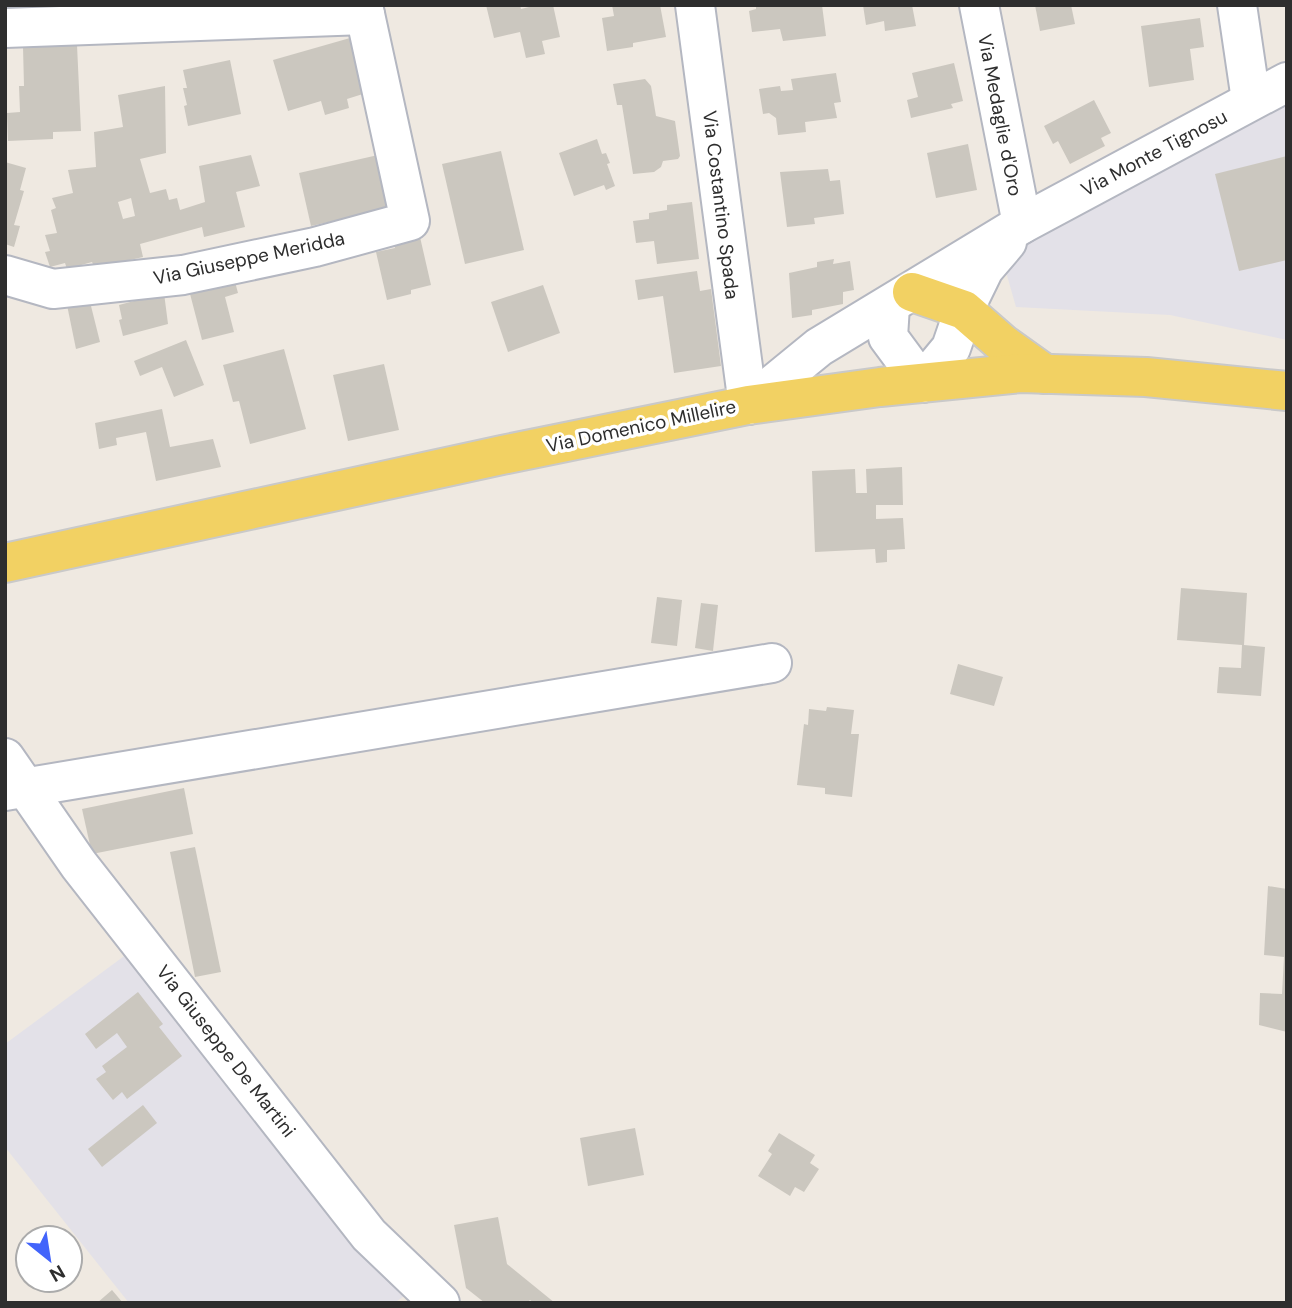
<svg xmlns="http://www.w3.org/2000/svg" width="1292" height="1308" viewBox="0 0 1292 1308" font-family="'DM Sans',sans-serif">
  <style>
    .industrial { fill: #e3e1e8 }
    .building { fill: #cbc7bf; fill-rule: evenodd }
    .lines { fill: none; stroke-linecap: round; stroke-linejoin: round }
    .minor-casing { stroke: #b4b7c1; stroke-width: 42 }
    .major-casing { stroke: #c9c9c9; stroke-width: 42 }
    .minor { stroke: #fff; stroke-width: 38 }
    .major { stroke: #f2d163; stroke-width: 38 }
    .labels { text-anchor: middle; dominant-baseline: central; stroke-width: 7; stroke-linejoin: round; paint-order: stroke }
    .street-label { font-size: 19px; fill: #2e2e2e; stroke: #fff }
  </style>
  <rect width="100%" height="100%" fill="#efe9e1"/>
  <g class="industrial">
    <path d="M 1287,100 L 1287,340 L 1170,315 L 1016,307 L 1000,251 Z"/>
    <path d="M 131,951 L 406,1295 L 394,1303 L 129,1303 L 5,1147 L 5,1044 Z"/>
  </g>
  <g class="building">
    <path d="M 486,5 L 520,5 L 521,9 L 537,5 L 553,5 L 560,37 L 542,41 L 545,54 L 526,58 L 520,32 L 494,38 Z"/>
    <path d="M 612,5 L 660,5 L 666,37 L 633,43 L 633,47 L 607,51 L 602,18 L 614,16 Z"/>
    <path d="M 756,5 L 822,5 L 826,36 L 783,41 L 780,29 L 752,32 L 749,11 L 756,9 Z"/>
    <path d="M 863,5 L 912,5 L 916,26 L 885,31 L 884,21 L 866,25 Z"/>
    <path d="M 1035,5 L 1071,5 L 1075,24 L 1040,31 Z"/>
    <path d="M 1200,18 L 1204,47 L 1190,49 L 1194,80 L 1149,87 L 1141,26 Z"/>
    <path d="M 350,38 L 366,93 L 347,99 L 349,108 L 325,115 L 321,101 L 288,111 L 273,60 Z"/>
    <path d="M 77,45 L 81,131 L 53,132 L 53,139 L 8,141 L 7,113 L 20,112 L 19,86 L 24,86 L 23,47 Z"/>
    <path d="M 230,60 L 241,114 L 188,126 L 184,106 L 187,105 L 183,88 L 187,88 L 183,70 Z"/>
    <path d="M 954,63 L 963,101 L 951,104 L 953,108 L 911,118 L 907,100 L 918,97 L 912,73 Z"/>
    <path d="M 836,73 L 841,102 L 834,103 L 837,118 L 805,122 L 806,132 L 778,135 L 776,118 L 769,113 L 763,114 L 759,89 L 780,86 L 781,91 L 793,90 L 791,79 Z"/>
    <path d="M 645,79 L 651,86 L 656,116 L 675,121 L 680,156 L 678,159 L 663,161 L 661,167 L 654,172 L 633,174 L 622,105 L 617,105 L 613,84 Z"/>
    <path d="M 165,86 L 166,153 L 140,159 L 150,193 L 166,189 L 169,200 L 177,198 L 180,210 L 205,202 L 199,166 L 251,155 L 260,186 L 236,192 L 245,227 L 204,237 L 202,227 L 140,244 L 143,257 L 95,268 L 92,262 L 67,269 L 65,263 L 50,267 L 45,252 L 50,251 L 45,235 L 57,233 L 51,210 L 56,208 L 52,198 L 73,193 L 68,170 L 96,167 L 94,132 L 123,127 L 118,95 ZM 131,198 L 135,216 L 123,219 L 118,202 Z"/>
    <path d="M 1094,100 L 1111,133 L 1101,138 L 1105,146 L 1070,164 L 1058,141 L 1053,144 L 1044,126 Z"/>
    <path d="M 597,139 L 602,154 L 606,153 L 610,163 L 607,164 L 615,186 L 606,190 L 604,185 L 574,196 L 559,153 Z"/>
    <path d="M 968,144 L 977,190 L 936,198 L 927,153 Z"/>
    <path d="M 501,151 L 524,250 L 465,264 L 442,164 Z"/>
    <path d="M 378,155 L 390,208 L 311,226 L 299,173 Z"/>
    <path d="M 1287,156 L 1287,260 L 1239,271 L 1215,174 Z"/>
    <path d="M 5,162 L 26,168 L 20,190 L 24,191 L 14,225 L 20,226 L 14,247 L 5,244 Z"/>
    <path d="M 828,169 L 830,181 L 840,180 L 844,214 L 814,218 L 815,224 L 787,227 L 780,172 Z"/>
    <path d="M 692,202 L 699,259 L 657,264 L 654,241 L 636,243 L 633,221 L 649,219 L 649,213 L 667,210 L 667,205 Z"/>
    <path d="M 420,237 L 431,285 L 411,290 L 411,294 L 387,300 L 376,252 L 395,248 L 394,244 Z"/>
    <path d="M 834,259 L 833,264 L 850,261 L 854,290 L 843,292 L 843,304 L 812,310 L 812,315 L 792,318 L 789,273 L 817,267 L 817,262 Z"/>
    <path d="M 697,271 L 700,291 L 711,289 L 721,366 L 674,373 L 663,296 L 638,300 L 635,280 Z"/>
    <path d="M 234,278 L 238,293 L 225,297 L 234,332 L 202,340 L 189,290 Z"/>
    <path d="M 543,285 L 560,333 L 508,352 L 491,302 Z"/>
    <path d="M 164,293 L 168,324 L 123,336 L 119,320 L 122,319 L 119,305 Z"/>
    <path d="M 67,305 L 91,306 L 100,342 L 76,349 Z"/>
    <path d="M 186,340 L 204,385 L 174,397 L 162,367 L 140,376 L 134,361 Z"/>
    <path d="M 284,349 L 306,429 L 250,444 L 239,401 L 233,402 L 223,365 Z"/>
    <path d="M 384,364 L 399,430 L 348,441 L 333,375 Z"/>
    <path d="M 162,409 L 170,447 L 213,439 L 221,467 L 156,481 L 146,432 L 116,438 L 117,445 L 99,449 L 95,423 Z"/>
    <path d="M 902,467 L 903,505 L 876,505 L 876,519 L 903,518 L 905,549 L 887,550 L 887,562 L 876,563 L 875,549 L 815,552 L 812,471 L 855,469 L 856,493 L 867,493 L 866,469 Z"/>
    <path d="M 1181,588 L 1247,593 L 1244,645 L 1265,647 L 1261,696 L 1217,693 L 1219,667 L 1241,668 L 1242,645 L 1177,640 Z"/>
    <path d="M 657,597 L 682,600 L 677,646 L 651,643 Z"/>
    <path d="M 701,603 L 718,605 L 713,651 L 695,648 Z"/>
    <path d="M 958,664 L 1003,677 L 994,706 L 950,694 Z"/>
    <path d="M 827,707 L 854,710 L 851,734 L 859,734 L 852,797 L 825,794 L 825,788 L 797,785 L 804,724 L 808,725 L 809,709 L 826,711 Z"/>
    <path d="M 184,788 L 193,834 L 92,854 L 82,809 Z"/>
    <path d="M 195,847 L 221,972 L 195,977 L 170,852 Z"/>
    <path d="M 1268,886 L 1287,889 L 1287,1032 L 1259,1025 L 1260,993 L 1282,994 L 1284,957 L 1264,955 Z"/>
    <path d="M 138,992 L 163,1024 L 159,1027 L 182,1056 L 127,1099 L 122,1092 L 113,1100 L 96,1079 L 106,1072 L 102,1066 L 127,1047 L 117,1033 L 96,1049 L 85,1034 Z"/>
    <path d="M 143,1105 L 157,1123 L 102,1167 L 88,1149 Z"/>
    <path d="M 635,1128 L 644,1175 L 588,1186 L 580,1138 Z"/>
    <path d="M 779,1133 L 815,1155 L 810,1163 L 819,1169 L 804,1192 L 795,1187 L 790,1196 L 758,1176 L 772,1154 L 768,1151 Z"/>
    <path d="M 498,1217 L 507,1264 L 555,1303 L 534,1303 L 530,1300 L 527,1303 L 485,1303 L 466,1288 L 454,1225 Z"/>
    <path d="M 112,1290 L 123,1303 L 97,1303 Z"/>
  </g>
  <g class="lines">
    <g class="minor-casing">
      <g id="minor">
        <path d="M 695,5 L 748,405"/>
        <path d="M 979,5 L 1022,224"/>
        <path d="M 1237,5 L 1251,100"/>
        <path d="M 5,28 L 365,15"/>
        <path d="M 5,275 L 53,289 L 183,275 L 315,247 L 410,221 L 363,5"/>
        <path d="M 890,306 L 888,337 L 922,383 L 951,348 L 964,310 L 984,269 L 1007,242"/>
        <path d="M 748,405 L 819,347 L 1022,224 L 1287,82"/>
        <path d="M 5,758 L 79,865 L 369,1235 L 440,1303"/>
        <path d="M 5,791 L 772,663"/>
      </g>
    </g>
    <g class="major-casing">
      <g id="major">
        <path d="M 912,292 L 964,310 L 1003,344 L 1045,374"/>
        <path d="M 5,563 L 502,455 L 748,405 L 880,387 L 1021,373 L 1146,377 L 1287,391"/>
      </g>
    </g>
    <use href="#minor" class="minor"/>
    <use href="#major" class="major"/>
  </g>
  <g class="labels">
    <g class="street-label">
      <text transform="translate(1000 115) rotate(79)">Via Medaglie d'Oro</text>
      <text transform="translate(1154 153) rotate(-28)">Via Monte Tignosu</text>
      <text transform="translate(721 205) rotate(83)">Via Costantino Spada</text>
      <text transform="translate(249 258) rotate(-12)">Via Giuseppe Meridda</text>
      <text transform="translate(641 426) rotate(-12)">Via Domenico Millelire</text>
      <text transform="translate(226 1051) rotate(52)">Via Giuseppe De Martini</text>
    </g>
  </g>
  <rect width="1292" height="1308" fill="none" stroke="#2e2e2e" stroke-width="14"/>
  <g transform="translate(49 1259) rotate(150)"><circle r="33" fill="#ffffff" stroke="#ababab" stroke-width="2"/>
  <path d="M0-5L12 26L0 18L-12 26Z" fill="#4264fb"/>
  <text y="-10" font-size="19" font-weight="bold" text-anchor="middle" fill="#2e2e2e">N</text>
  </g>
</svg>
